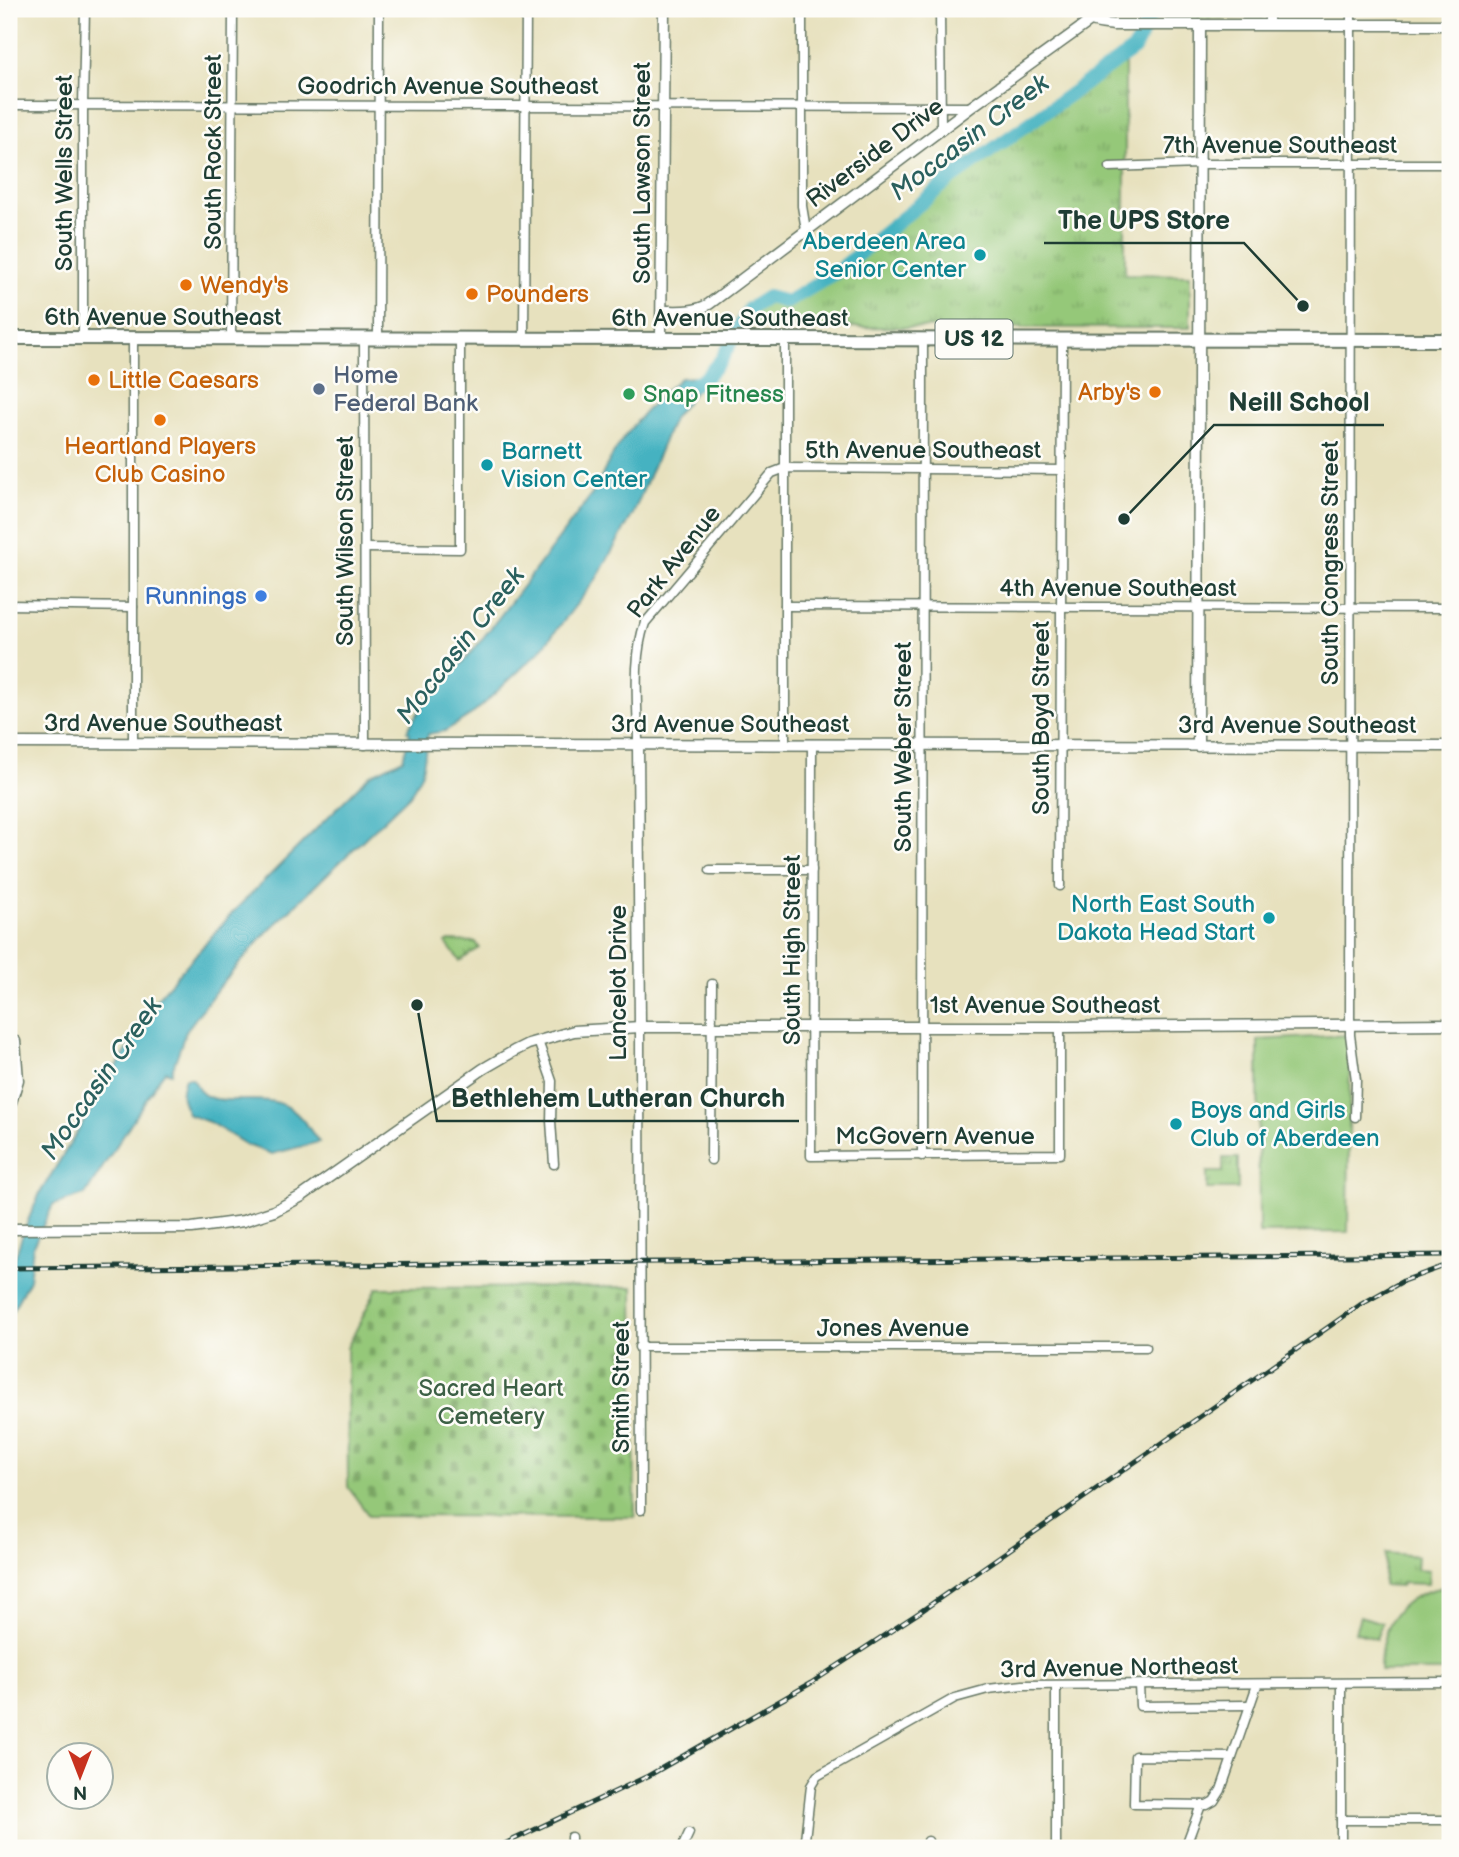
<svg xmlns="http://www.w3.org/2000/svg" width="1459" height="1857" viewBox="0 0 1459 1857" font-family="'Balsamiq Sans',sans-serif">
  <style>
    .green { fill: #95c879; stroke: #5a8256; stroke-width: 2 }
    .cemetery { fill: url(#cemetery-stones); stroke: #5a8256; stroke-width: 2 }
    .park { fill: url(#park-tufts); stroke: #5a8256; stroke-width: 2 }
    .water { fill: #45b2c1; stroke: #32787a; stroke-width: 2 }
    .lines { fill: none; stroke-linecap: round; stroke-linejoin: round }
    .river { stroke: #45b2c1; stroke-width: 14 }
    .minor-casing { stroke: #657664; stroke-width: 11 }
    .tertiary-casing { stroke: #657664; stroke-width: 13 }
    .trunk-casing { stroke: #657664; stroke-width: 16 }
    .minor { stroke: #fff; stroke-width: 8 }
    .tertiary { stroke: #fff; stroke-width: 10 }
    .trunk { stroke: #fff; stroke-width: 12 }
    .rail-casing { stroke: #1f3d34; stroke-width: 5 }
    .rail { stroke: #fdfcf7; stroke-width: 2.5; stroke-dasharray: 8; stroke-linecap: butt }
    .culture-dot { fill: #0f9aa8; stroke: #fdfcf7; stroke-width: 2.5 }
    .food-dot { fill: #e8710a; stroke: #fdfcf7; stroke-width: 2.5 }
    .service-dot { fill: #5c6f8a; stroke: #fdfcf7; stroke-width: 2.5 }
    .leisure-dot { fill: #2e9e5b; stroke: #fdfcf7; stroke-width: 2.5 }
    .shop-dot { fill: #3f7fe0; stroke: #fdfcf7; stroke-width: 2.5 }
    .labels { text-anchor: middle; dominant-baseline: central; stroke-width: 5; stroke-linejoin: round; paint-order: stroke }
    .shield { fill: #fdfcf7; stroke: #62766e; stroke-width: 2 }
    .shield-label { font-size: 23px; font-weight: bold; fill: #1f3d34 }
    .street-label { font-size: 24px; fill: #1f3d34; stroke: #fdfcf7 }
    .culture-label { font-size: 24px; fill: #0d838f; stroke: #fdfcf7; text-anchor: end }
    .food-label { font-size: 24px; fill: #c56008; stroke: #fdfcf7; text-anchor: start }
    .service-label { font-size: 24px; fill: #4e5e75; stroke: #fdfcf7; text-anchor: start }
    .leisure-label { font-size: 24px; fill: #27864d; stroke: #fdfcf7; text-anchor: start }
    .shop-label { font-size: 24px; fill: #366cbe; stroke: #fdfcf7; text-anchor: end }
    .park-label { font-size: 24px; fill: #3c6045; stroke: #fdfcf7 }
    .water-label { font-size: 26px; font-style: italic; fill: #2a605e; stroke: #fdfcf7 }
    .leader { fill: none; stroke: #1f3d34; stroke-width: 2.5 }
    .callout-dot { fill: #1f3d34; stroke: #fdfcf7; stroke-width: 2.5 }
    .callout-label { font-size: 26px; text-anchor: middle; font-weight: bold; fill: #1f3d34; stroke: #fdfcf7; stroke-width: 5; stroke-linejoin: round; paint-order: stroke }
  </style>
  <defs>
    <pattern id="cemetery-stones" width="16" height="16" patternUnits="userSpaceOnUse" patternTransform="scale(1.75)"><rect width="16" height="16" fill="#95c879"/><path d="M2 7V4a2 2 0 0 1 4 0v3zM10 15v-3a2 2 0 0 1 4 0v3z" fill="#79a464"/></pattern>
    <pattern id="park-tufts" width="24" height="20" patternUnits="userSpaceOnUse" patternTransform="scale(1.75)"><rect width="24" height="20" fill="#95c879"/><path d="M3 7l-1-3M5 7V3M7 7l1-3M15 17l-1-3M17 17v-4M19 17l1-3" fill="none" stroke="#79a464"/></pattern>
  </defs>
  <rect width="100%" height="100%" fill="#fdfcf7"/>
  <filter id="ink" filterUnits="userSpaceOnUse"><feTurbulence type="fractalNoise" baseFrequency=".0143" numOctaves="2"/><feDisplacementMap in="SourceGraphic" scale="14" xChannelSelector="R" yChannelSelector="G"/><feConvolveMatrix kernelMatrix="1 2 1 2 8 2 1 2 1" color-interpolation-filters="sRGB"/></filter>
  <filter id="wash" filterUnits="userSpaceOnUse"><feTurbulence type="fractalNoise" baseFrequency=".00686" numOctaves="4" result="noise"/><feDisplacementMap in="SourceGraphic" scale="28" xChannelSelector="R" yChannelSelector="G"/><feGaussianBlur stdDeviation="1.57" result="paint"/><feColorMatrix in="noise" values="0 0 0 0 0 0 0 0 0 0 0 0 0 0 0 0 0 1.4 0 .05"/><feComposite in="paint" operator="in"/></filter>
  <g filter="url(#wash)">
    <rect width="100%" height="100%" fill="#e7e1be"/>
    <g class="green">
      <path d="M 1350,1035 L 1348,1232 L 1259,1233 L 1258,1040 Z"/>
      <path d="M 1450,1586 L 1450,1671 L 1380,1671 C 1380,1623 1399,1593 1450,1586 Z"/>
      <path d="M 1360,1616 L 1382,1623 L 1376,1639 L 1355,1632 Z"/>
    </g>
    <path class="cemetery" d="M 633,1287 L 635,1517 L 369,1516 L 348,1487 L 347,1348 L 377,1288 Z"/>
    <g class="park">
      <path d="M 1124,9 L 1263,9 L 1263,18 L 1131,18 L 1124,14 Z"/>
      <path d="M 1125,55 L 1125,274 L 1190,275 L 1190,328 L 766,327 L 743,321 L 749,309 L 768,297 L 787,302 L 834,274 L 948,181 Z"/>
      <path d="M 449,941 L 476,942 L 479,948 L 460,961 L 446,943 Z"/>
      <path d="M 1223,1158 L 1238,1158 L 1238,1189 L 1207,1189 L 1207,1172 L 1223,1172 Z"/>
      <path d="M 1386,1553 L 1417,1556 L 1416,1569 L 1429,1570 L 1428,1584 L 1402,1583 L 1401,1586 L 1383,1585 Z"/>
    </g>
    <g class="water">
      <path d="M 697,377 L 705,378 L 673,419 L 633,514 L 597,578 L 540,651 L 475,712 L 445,731 L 428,734 L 422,773 L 410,795 L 267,932 L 218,988 L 186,1031 L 171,1073 L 165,1071 L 159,1079 L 85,1195 L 53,1205 L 33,1246 L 29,1280 L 9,1317 C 9,1306 6,1290 9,1279 C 16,1251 27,1221 40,1193 L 132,1042 L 141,1017 L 234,911 L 370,775 L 403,759 L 410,733 L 407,731 C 424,698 452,677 475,648 C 517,595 558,540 598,486 C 612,445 648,405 680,378 Z"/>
      <path d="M 185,1078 L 192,1078 C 195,1082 198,1088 201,1092 C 215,1108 264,1093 286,1106 C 301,1114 309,1129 319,1142 L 272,1154 L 247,1145 L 209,1122 L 189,1115 C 181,1100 179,1094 185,1078 Z"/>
    </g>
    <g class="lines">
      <path class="river" d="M 690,386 L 705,378 L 721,360 L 749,309 L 768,297 L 787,302 L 834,274 L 948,181 L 1134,49 L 1154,9"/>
    </g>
  </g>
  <g filter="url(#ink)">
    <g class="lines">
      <g class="minor-casing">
        <g id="minor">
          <path d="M 802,9 L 802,206 L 806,230"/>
          <path d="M 940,9 L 941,130"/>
          <path d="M 1351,9 L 1350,1035 L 1356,1080 L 1355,1117"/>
          <path d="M 1269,25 L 1269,9"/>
          <path d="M 9,105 L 971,107"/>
          <path d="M 1110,167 L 1199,164 L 1450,164"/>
          <path d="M 83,337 L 83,105 L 85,9"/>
          <path d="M 133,337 L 133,744"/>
          <path d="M 231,338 L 233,9"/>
          <path d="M 364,338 L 365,745"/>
          <path d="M 378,338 L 379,9"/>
          <path d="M 524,338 L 526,9"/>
          <path d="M 365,548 L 460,549 L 460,338"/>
          <path d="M 9,605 L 133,607"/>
          <path d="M 785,606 L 1450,608"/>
          <path d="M 9,696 L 9,743"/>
          <path d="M 638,744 C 638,707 632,658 645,623 L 772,473 L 785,468 L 1061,470"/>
          <path d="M 785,744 L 785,339"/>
          <path d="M 812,744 L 811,1156 L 1060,1154 L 1060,1027"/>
          <path d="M 710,870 L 812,870"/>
          <path d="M 1060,886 L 1062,340"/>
          <path d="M 640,1027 L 641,1510"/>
          <path d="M 538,1041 L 552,1081 L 551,1121 L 554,1164"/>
          <path d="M 9,1112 L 19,1080 L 16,1041"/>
          <path d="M 922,1156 L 923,339"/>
          <path d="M 711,1160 L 712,984"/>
          <path d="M 639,1347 L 1146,1347"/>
          <path d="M 1341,1684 L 1341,1848"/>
          <path d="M 1139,1685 L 1140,1706 L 1250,1705"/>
          <path d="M 1056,1686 L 1056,1848"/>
          <path d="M 1232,1757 L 1135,1756 L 1134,1804 L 1207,1805 L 1214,1801 L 1221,1790 L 1257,1685"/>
          <path d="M 1341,1820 L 1450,1820"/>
          <path d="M 571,1837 L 571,1848"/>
          <path d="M 928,1841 L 928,1848"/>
          <path d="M 682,1848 L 689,1833"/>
          <path d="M 804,1848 L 811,1786 L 817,1776 L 955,1698 L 988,1689 L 1023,1685 L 1450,1682"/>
          <path d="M 1185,1848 L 1201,1805"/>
        </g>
      </g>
      <g class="tertiary-casing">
        <g id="tertiary">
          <path d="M 1079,9 C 1086,23 1099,23 1113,25 L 1450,25"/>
          <path d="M 662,311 C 678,311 694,313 709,304 L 971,107 L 1107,9"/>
          <path d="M 661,338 L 664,9"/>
          <path d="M 9,743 L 1450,746"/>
          <path d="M 638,744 L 640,1027"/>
          <path d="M 1198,746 L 1200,25"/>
          <path d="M 9,1229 L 192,1228 L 243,1221 L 274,1211 L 302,1196 L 483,1069 L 514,1051 L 528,1044 L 574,1031 L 640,1027 L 1060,1027 L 1450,1024"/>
        </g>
      </g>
      <g class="trunk-casing">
        <path id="trunk" d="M 9,338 L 1450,340"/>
      </g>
      <use href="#minor" class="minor"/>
      <use href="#tertiary" class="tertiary"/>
      <use href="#trunk" class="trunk"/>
      <g class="rail-casing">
        <g id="rail">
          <path d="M 9,1268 L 1450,1255"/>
          <path d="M 496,1848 L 648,1776 L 811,1683 L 920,1612 L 1360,1305 L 1403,1281 L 1450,1264"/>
        </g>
      </g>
      <use href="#rail" class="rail"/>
    </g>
  </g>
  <g class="culture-dot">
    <circle cx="980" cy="255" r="7"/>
    <circle cx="487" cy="465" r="7"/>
    <circle cx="1269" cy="918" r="7"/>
    <circle cx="1176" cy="1124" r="7"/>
  </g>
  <g class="food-dot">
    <circle cx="186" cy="285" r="7"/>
    <circle cx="472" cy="294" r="7"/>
    <circle cx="94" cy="380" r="7"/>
    <circle cx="1155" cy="392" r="7"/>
    <circle cx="160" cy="420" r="7"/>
  </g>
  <circle class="service-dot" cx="319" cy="389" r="7"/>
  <circle class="leisure-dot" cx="629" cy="394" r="7"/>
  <circle class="shop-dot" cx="261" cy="596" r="7"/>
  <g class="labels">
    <rect class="shield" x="935.5" y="319.5" width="77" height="39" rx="5"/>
    <g class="shield-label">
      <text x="974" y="339">US 12</text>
    </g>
    <g class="street-label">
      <text x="448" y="86">Goodrich Avenue Southeast</text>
      <text x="1280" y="145">7th Avenue Southeast</text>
      <text transform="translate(213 152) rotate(-90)">South Rock Street</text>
      <text transform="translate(875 153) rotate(-37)">Riverside Drive</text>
      <text transform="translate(64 173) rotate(-90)">South Wells Street</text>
      <text transform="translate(642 173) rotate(-90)">South Lawson Street</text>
      <text x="163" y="317">6th Avenue Southeast</text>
      <text x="730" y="318">6th Avenue Southeast</text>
      <text x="923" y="450">5th Avenue Southeast</text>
      <text transform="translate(345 541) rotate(-90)">South Wilson Street</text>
      <text transform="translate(674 562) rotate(-52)">Park Avenue</text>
      <text transform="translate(1330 563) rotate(-90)">South Congress Street</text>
      <text x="1118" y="588">4th Avenue Southeast</text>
      <text transform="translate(1041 718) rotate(-90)">South Boyd Street</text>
      <text x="163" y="723">3rd Avenue Southeast</text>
      <text x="730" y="724">3rd Avenue Southeast</text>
      <text x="1297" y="725">3rd Avenue Southeast</text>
      <text transform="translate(903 747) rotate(-90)">South Weber Street</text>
      <text transform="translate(792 950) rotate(-90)">South High Street</text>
      <text transform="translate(618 983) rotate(-90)">Lancelot Drive</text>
      <text x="1045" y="1005">1st Avenue Southeast</text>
      <text x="935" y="1136">McGovern Avenue</text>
      <text x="893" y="1328">Jones Avenue</text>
      <text transform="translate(621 1387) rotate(-90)">Smith Street</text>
      <text transform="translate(1119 1668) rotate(-1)">3rd Avenue Northeast</text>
    </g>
    <g class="culture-label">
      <text x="966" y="241">Aberdeen Area<tspan x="966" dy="28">Senior Center</tspan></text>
      <text x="501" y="451" text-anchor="start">Barnett<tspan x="501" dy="28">Vision Center</tspan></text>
      <text x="1255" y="904">North East South<tspan x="1255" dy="28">Dakota Head Start</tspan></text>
      <text x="1190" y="1110" text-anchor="start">Boys and Girls<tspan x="1190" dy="28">Club of Aberdeen</tspan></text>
    </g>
    <g class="food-label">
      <text x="200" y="285">Wendy's</text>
      <text x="486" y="294">Pounders</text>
      <text x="108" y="380">Little Caesars</text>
      <text x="1141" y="392" text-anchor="end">Arby's</text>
      <text x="160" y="446" text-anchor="middle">Heartland Players<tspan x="160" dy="28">Club Casino</tspan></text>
    </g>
    <g class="service-label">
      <text x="333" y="375">Home<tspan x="333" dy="28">Federal Bank</tspan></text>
    </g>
    <g class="leisure-label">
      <text x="643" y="394">Snap Fitness</text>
    </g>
    <g class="shop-label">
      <text x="247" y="596">Runnings</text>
    </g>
    <g class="park-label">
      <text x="491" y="1388">Sacred Heart<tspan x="491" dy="28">Cemetery</tspan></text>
    </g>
    <g class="water-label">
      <text transform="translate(970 138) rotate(-37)">Moccasin Creek</text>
      <text transform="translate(461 646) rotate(-52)">Moccasin Creek</text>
      <text transform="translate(102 1079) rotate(-55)">Moccasin Creek</text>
    </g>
  </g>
  <path class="leader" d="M1303 306L1244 243H1044M1124 519L1214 425H1384M417 1005L437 1121H799"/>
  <g class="callout-dot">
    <circle cx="1303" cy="306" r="7"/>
    <circle cx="1124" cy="519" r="7"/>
    <circle cx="417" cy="1005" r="7"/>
  </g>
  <g class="callout-label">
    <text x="1144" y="229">The UPS Store</text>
    <text x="1299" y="411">Neill School</text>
    <text x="618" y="1107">Bethlehem Lutheran Church</text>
  </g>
  <rect width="1459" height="1857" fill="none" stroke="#fdfcf7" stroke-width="35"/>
  <g transform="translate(80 1776) rotate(180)"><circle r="33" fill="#fdfcf7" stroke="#a4b0a9" stroke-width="2"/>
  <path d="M0-5L12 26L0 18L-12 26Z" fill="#c8321e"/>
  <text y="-10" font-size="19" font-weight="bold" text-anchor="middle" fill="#1f3d34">N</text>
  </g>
</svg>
